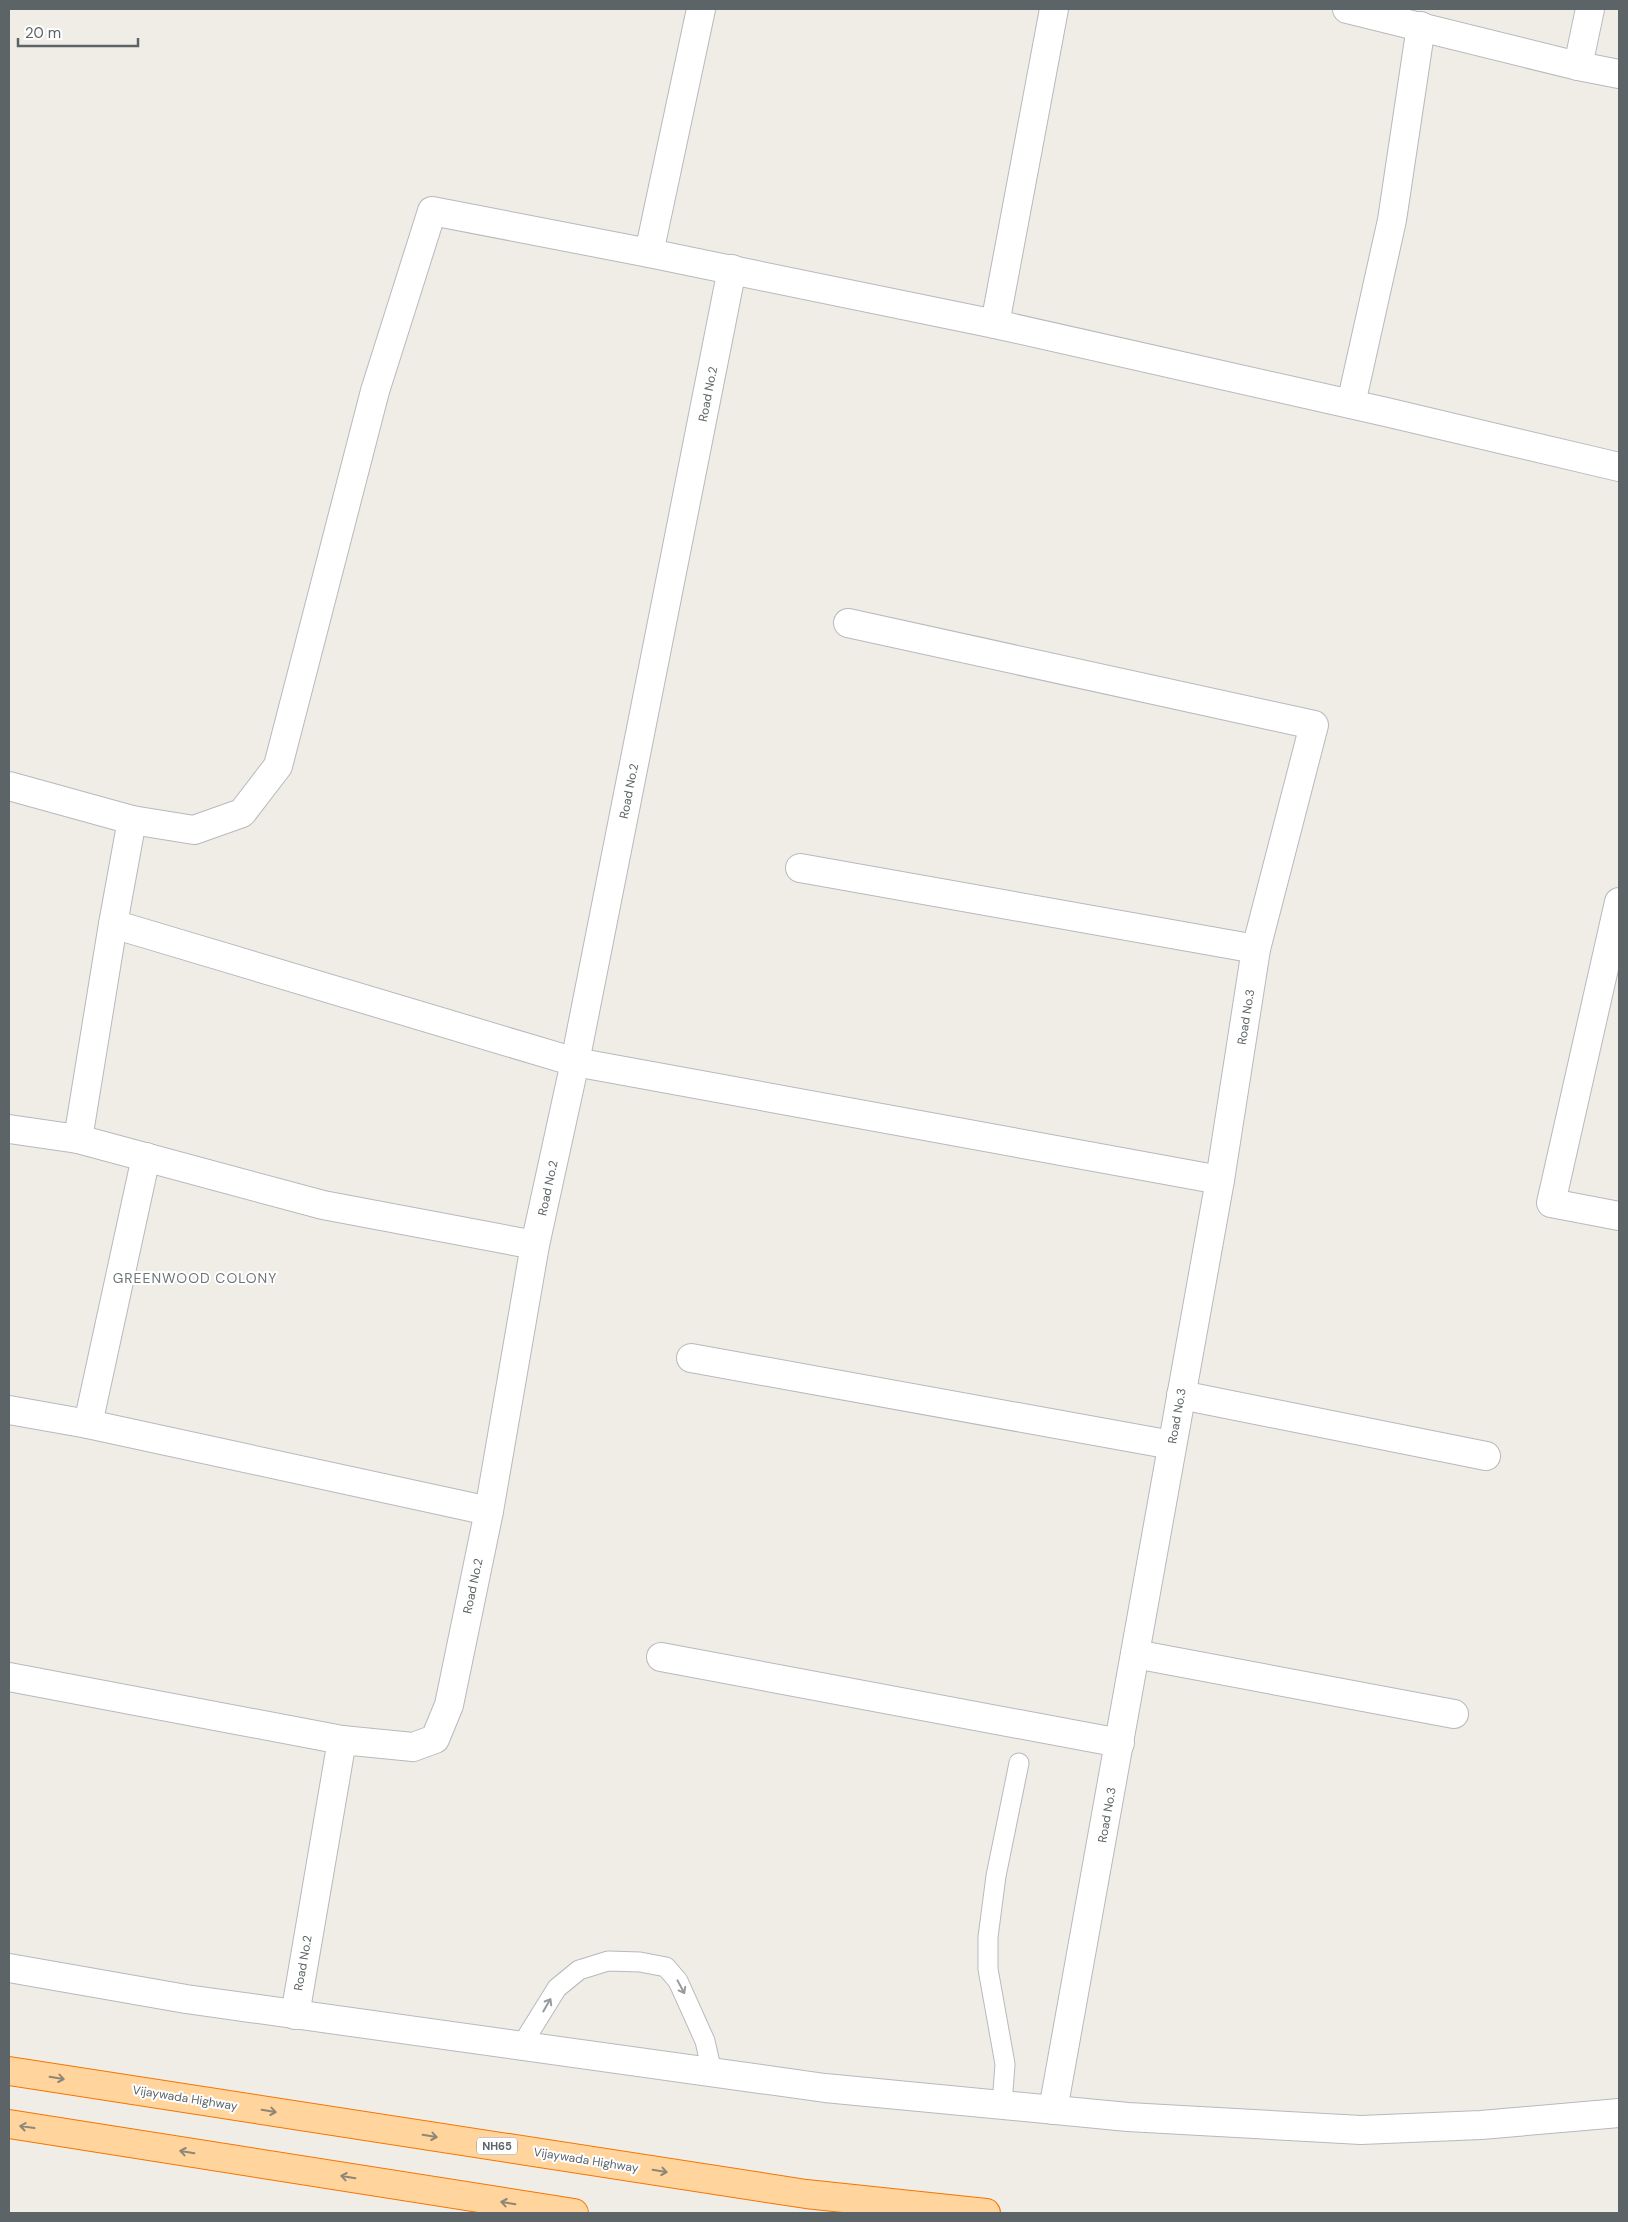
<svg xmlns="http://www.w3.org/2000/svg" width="1628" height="2222" viewBox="0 0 1628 2222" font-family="'DM Sans',sans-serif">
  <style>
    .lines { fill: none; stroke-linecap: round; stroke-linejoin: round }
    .service-casing { stroke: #b6babd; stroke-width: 21 }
    .minor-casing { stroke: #b6babd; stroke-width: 30 }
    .tertiary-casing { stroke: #b6babd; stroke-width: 30 }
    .trunk-casing { stroke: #f67400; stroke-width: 30 }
    .service { stroke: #fff; stroke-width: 19 }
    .minor { stroke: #fff; stroke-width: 28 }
    .tertiary { stroke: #fff; stroke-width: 28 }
    .trunk { stroke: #ffd59d; stroke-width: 28 }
    .oneway { stroke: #969a9c }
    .oneway2 { stroke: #8e8677 }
    .labels { text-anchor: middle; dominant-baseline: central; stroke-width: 4; stroke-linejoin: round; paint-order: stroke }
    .shield { fill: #fff; stroke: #8e9295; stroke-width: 1 }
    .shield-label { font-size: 11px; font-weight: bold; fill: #5d6467 }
    .street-label { font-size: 12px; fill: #5d6467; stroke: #fff }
    .neighbourhood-label { font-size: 14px; letter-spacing: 1px; fill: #6e7679; stroke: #fff }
  </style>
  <rect width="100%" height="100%" fill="#f0ece6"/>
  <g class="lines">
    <g class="service-casing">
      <g id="service">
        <path d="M 521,2046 L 557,1988 L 579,1970 L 608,1961 L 640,1962 L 666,1967 L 678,1981 L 705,2041 L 712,2072"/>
        <path d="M 1002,2105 L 1005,2064 L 988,1969 L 988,1937 L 996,1876 L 1019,1763"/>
      </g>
    </g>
    <g class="minor-casing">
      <g id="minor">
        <path d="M 1347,9 L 1578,66 L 1619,74"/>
        <path d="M 1578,66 L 1590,9"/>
        <path d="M 649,253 L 701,9"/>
        <path d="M 995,324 L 1386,412 L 1619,467"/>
        <path d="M 1351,404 L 1392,220 L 1421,26"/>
        <path d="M 848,623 L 1314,725 L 1256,949 L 1220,1180 L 1053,2110"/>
        <path d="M 9,786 L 132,820 L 194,830 L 242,813 L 278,766 L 375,391 L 432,211 L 649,253 L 995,324 L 1054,9"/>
        <path d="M 800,868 L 1256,949"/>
        <path d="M 1619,902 L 1551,1203 L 1619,1216"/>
        <path d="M 113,924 L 575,1062 L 1220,1180"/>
        <path d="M 9,1129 L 78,1139 L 323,1205 L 535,1245"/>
        <path d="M 78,1139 L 113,924 L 132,820"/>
        <path d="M 691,1358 L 1172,1445"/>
        <path d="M 1181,1395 L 1486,1456"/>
        <path d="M 9,1410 L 88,1424 L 489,1511"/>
        <path d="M 88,1424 L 146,1157"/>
        <path d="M 1135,1654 L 1454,1714"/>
        <path d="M 661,1657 L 1120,1743"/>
        <path d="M 9,1677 L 342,1740"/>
        <path d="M 295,2015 L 342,1740 L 413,1747 L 435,1739 L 449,1705 L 489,1511 L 535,1245 L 575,1062 L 732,269"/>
      </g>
    </g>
    <g class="tertiary-casing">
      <path id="tertiary" d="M 9,1968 L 186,1999 L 825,2088 L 1128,2117 L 1361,2130 L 1481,2125 L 1619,2113"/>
    </g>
    <g class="trunk-casing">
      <g id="trunk">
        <path d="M 9,2071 L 806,2194 L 986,2213"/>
        <path d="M 9,2124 L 574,2213"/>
      </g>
    </g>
    <use href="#service" class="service"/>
    <use href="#minor" class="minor"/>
    <use href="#tertiary" class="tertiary"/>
    <use href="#trunk" class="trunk"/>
  </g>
  <defs><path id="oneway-shaft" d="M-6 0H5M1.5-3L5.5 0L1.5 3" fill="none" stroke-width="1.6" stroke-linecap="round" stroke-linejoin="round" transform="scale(1.25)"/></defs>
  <g class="oneway">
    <use href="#oneway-shaft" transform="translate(681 1987) rotate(62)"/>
    <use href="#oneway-shaft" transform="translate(547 2005) rotate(-60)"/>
  </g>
  <g class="oneway2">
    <use href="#oneway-shaft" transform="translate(57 2078) rotate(9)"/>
    <use href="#oneway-shaft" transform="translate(269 2111) rotate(9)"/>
    <use href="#oneway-shaft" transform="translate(27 2127) rotate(-172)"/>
    <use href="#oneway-shaft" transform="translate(430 2136) rotate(9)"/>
    <use href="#oneway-shaft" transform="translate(187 2152) rotate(-171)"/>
    <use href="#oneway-shaft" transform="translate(660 2171) rotate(9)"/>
    <use href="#oneway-shaft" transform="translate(348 2177) rotate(-171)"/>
    <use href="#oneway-shaft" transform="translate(508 2203) rotate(-171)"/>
  </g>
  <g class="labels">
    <rect class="shield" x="477" y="2137.5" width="40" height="17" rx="4"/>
    <g class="shield-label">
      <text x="497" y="2146">NH65</text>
    </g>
    <g class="street-label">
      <text transform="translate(708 394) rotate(-79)">Road No.2</text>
      <text transform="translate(629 791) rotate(-79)">Road No.2</text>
      <text transform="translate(1246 1017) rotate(-81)">Road No.3</text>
      <text transform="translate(548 1188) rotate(-78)">Road No.2</text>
      <text transform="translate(1177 1416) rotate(-80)">Road No.3</text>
      <text transform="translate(473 1586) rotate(-78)">Road No.2</text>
      <text transform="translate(1107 1815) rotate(-80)">Road No.3</text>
      <text transform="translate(303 1963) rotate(-80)">Road No.2</text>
      <text transform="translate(185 2098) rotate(9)">Vijaywada Highway</text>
      <text transform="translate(586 2160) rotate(9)">Vijaywada Highway</text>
    </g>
    <g class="neighbourhood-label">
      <text x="195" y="1278">GREENWOOD COLONY</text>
    </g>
  </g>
  <rect width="1628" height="2222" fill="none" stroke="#5d6467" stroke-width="20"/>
  <path d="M18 38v8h120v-8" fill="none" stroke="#5d6467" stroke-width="2.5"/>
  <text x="25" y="38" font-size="15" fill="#5d6467" stroke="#ffffff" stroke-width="4" paint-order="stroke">20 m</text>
</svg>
